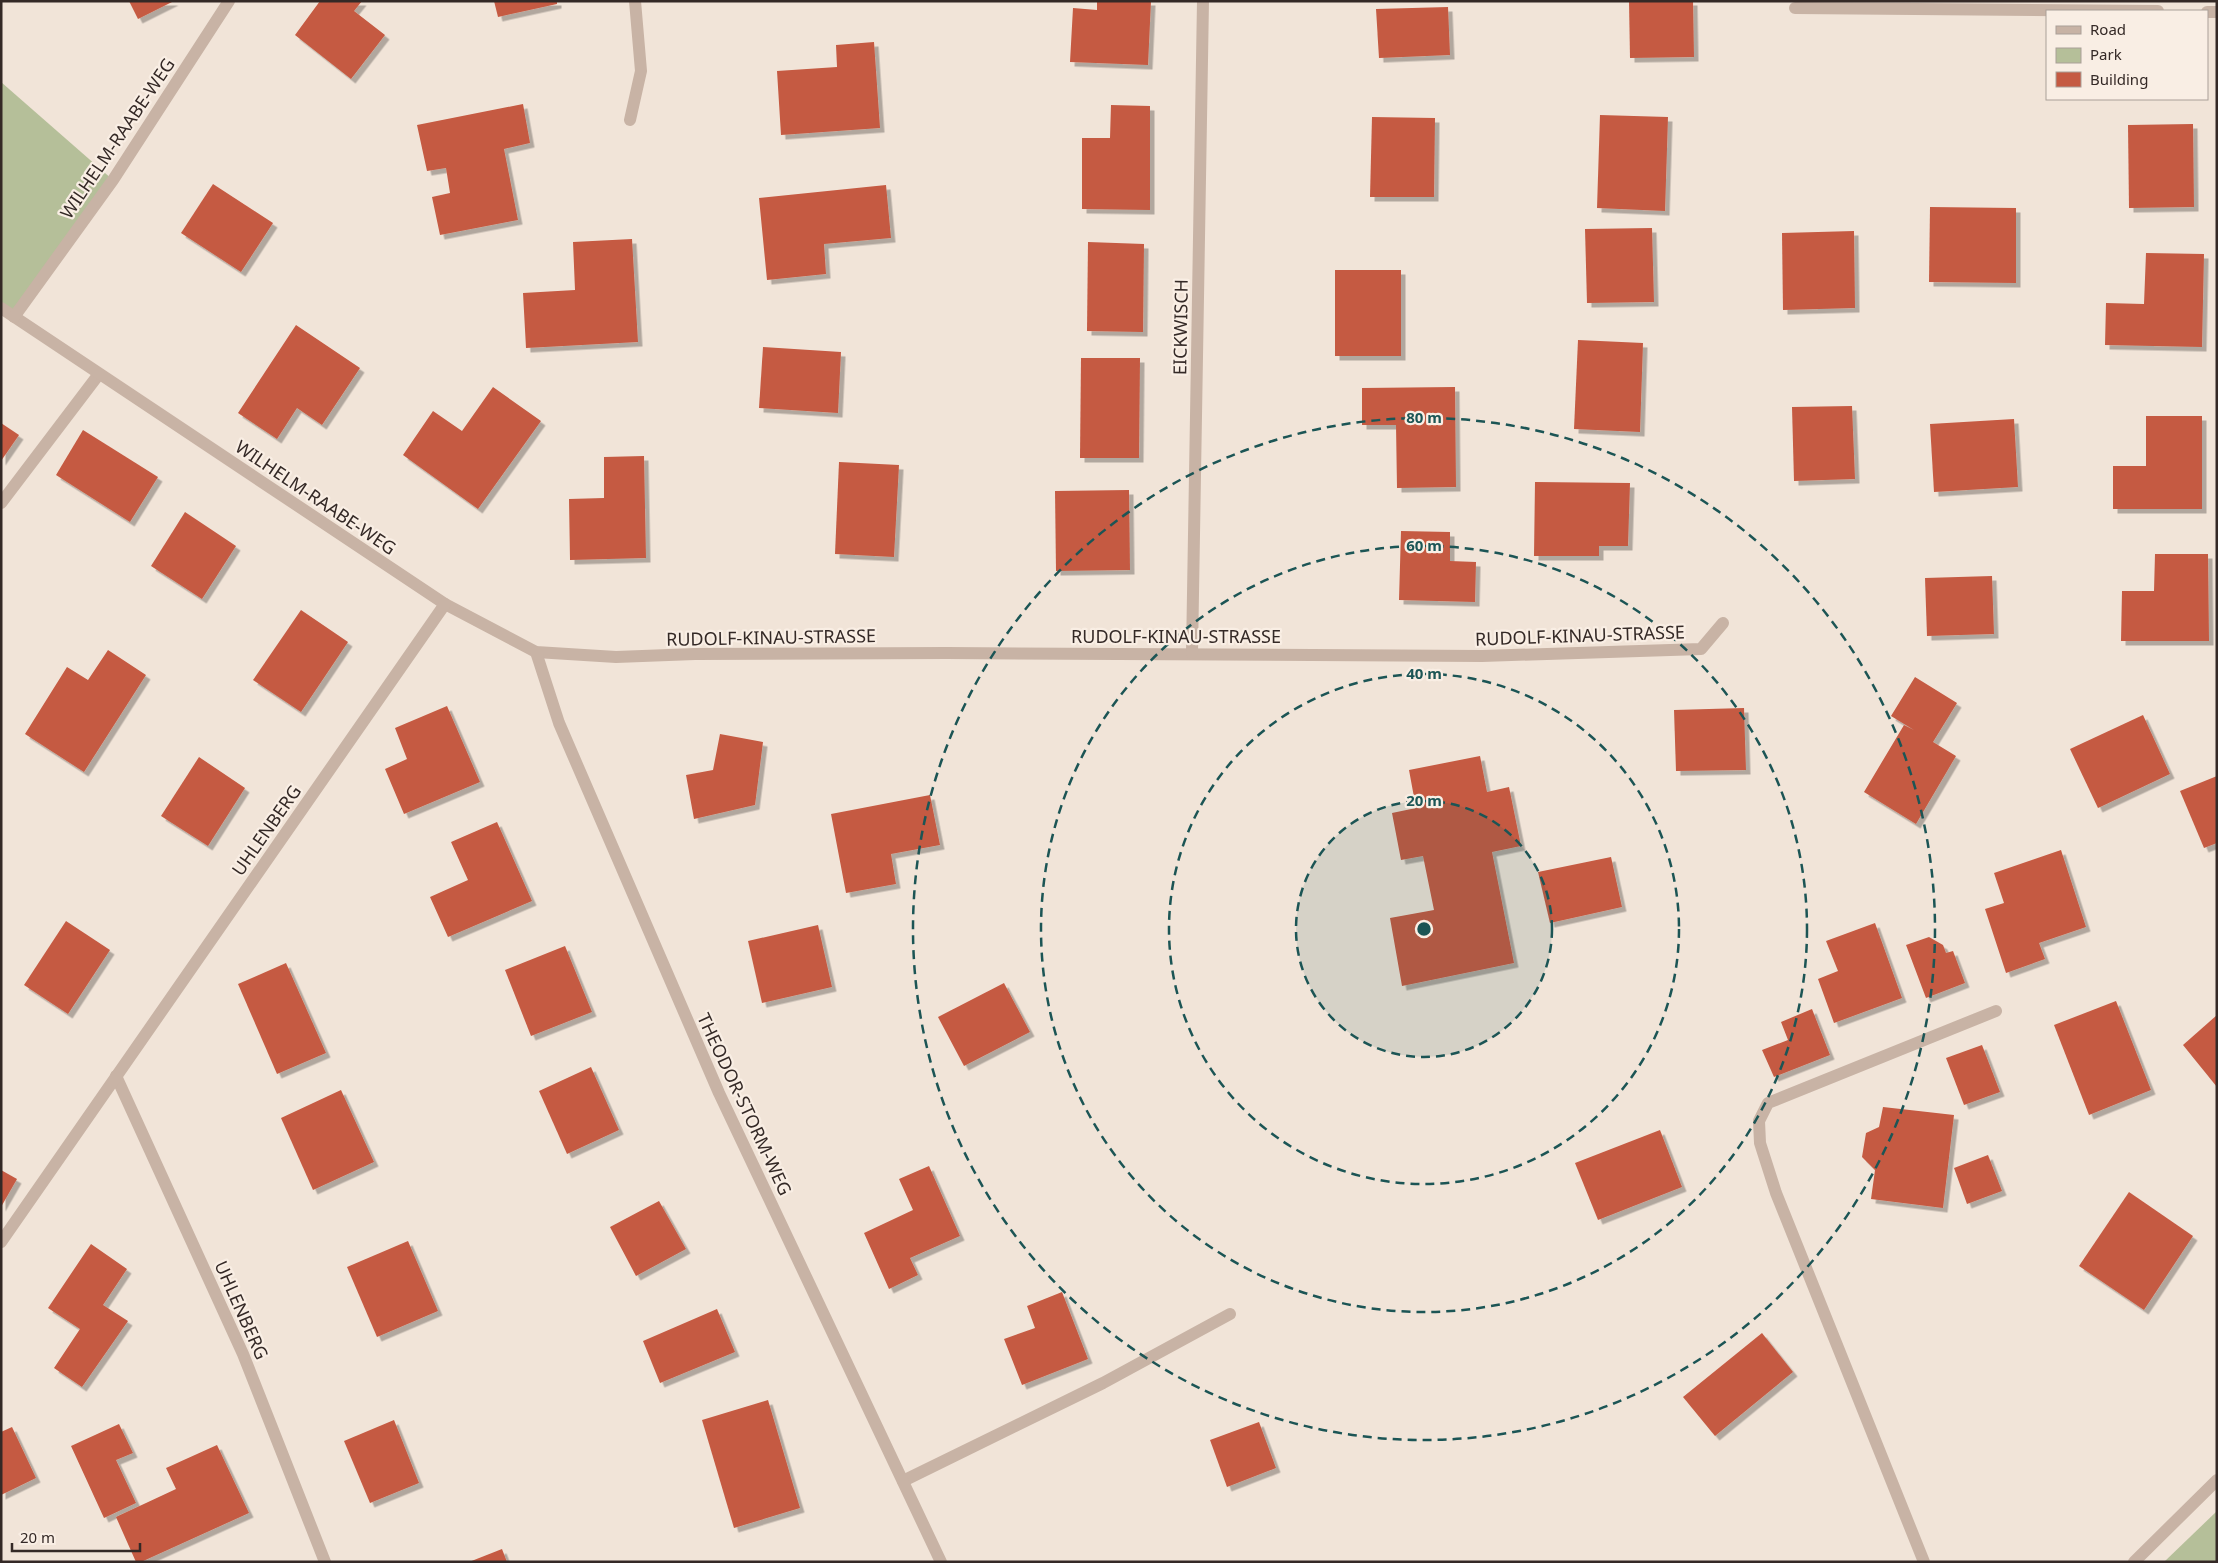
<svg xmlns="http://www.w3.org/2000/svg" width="2218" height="1563" viewBox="0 0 2218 1563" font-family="'Noto Sans',sans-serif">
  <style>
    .green { fill: #b5bf99 }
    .building { fill: #c55a42; filter: url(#shadow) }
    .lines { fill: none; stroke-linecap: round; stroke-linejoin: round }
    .lane { stroke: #c8b3a5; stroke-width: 12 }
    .street { stroke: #c8b3a5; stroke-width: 12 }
    .ring { fill: none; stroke: #1c5555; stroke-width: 2.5; stroke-dasharray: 9 6 }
    .labels { text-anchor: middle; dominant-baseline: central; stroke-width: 4.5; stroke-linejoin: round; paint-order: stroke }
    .street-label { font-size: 18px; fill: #342926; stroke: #f9eee4 }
    .centre { fill: #1c5555; stroke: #f9eee4; stroke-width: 2.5 }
    .ring-label { font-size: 15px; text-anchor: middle; font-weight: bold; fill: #1c5555; stroke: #f9eee4; stroke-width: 4.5; stroke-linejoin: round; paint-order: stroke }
  </style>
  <defs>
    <filter id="shadow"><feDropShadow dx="4.5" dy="4.5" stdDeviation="0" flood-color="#0004"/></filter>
  </defs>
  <rect width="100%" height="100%" fill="#f1e4d8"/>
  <g class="green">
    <path d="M 1,82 L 113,180 L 14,317 L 1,308 Z"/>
    <path d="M 2217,1511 L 2217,1562 L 2164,1562 Z"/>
  </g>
  <g class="building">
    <path d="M 129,1 L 174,1 L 138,19 Z"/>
    <path d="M 320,1 L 362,1 L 354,11 L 385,35 L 351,79 L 295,35 Z"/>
    <path d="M 494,1 L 557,1 L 557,4 L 498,17 Z"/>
    <path d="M 1097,1 L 1151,1 L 1148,65 L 1070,62 L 1073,8 L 1097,10 Z"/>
    <path d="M 1629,1 L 1693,1 L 1694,57 L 1630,58 Z"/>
    <path d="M 1448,7 L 1450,55 L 1379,58 L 1376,9 Z"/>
    <path d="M 874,42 L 880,128 L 781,135 L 777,71 L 837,67 L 836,45 Z"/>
    <path d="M 523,104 L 530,143 L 504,149 L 518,220 L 440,235 L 432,197 L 450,193 L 446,168 L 427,171 L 417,125 Z"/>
    <path d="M 1111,105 L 1150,106 L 1150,210 L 1082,209 L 1082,138 L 1110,138 Z"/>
    <path d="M 1600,115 L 1668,117 L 1665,211 L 1597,208 Z"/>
    <path d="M 1372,117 L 1435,118 L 1434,197 L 1370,197 Z"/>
    <path d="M 2193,124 L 2194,207 L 2129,208 L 2128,125 Z"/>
    <path d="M 213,184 L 273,223 L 241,272 L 181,233 Z"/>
    <path d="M 886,185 L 891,238 L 824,244 L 826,274 L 767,280 L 759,198 Z"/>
    <path d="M 1930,207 L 2016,208 L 2016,283 L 1929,282 Z"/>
    <path d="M 1652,228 L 1654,302 L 1587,303 L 1585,229 Z"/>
    <path d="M 1854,231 L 1855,308 L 1783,310 L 1782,233 Z"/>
    <path d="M 632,239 L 638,342 L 526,348 L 523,293 L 575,290 L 573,242 Z"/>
    <path d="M 1088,242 L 1144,244 L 1143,332 L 1087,331 Z"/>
    <path d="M 2146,253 L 2204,254 L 2202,347 L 2105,345 L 2106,303 L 2144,304 Z"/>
    <rect x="1335" y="270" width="66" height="86"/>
    <path d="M 296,325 L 360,368 L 322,425 L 297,408 L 277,439 L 238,413 Z"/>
    <path d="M 1578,340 L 1643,343 L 1640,432 L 1574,429 Z"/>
    <path d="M 763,347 L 841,352 L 838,413 L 759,408 Z"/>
    <path d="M 1081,358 L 1140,358 L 1139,458 L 1080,458 Z"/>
    <path d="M 493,387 L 541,421 L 478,509 L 403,455 L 433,411 L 462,431 Z"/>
    <path d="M 1455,387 L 1456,487 L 1397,488 L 1396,425 L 1362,425 L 1362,388 Z"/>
    <path d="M 1852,406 L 1855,479 L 1794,481 L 1792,407 Z"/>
    <path d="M 2146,416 L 2202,416 L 2202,509 L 2113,509 L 2113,466 L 2146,466 Z"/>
    <path d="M 2014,419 L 2018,487 L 1934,492 L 1930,424 Z"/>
    <path d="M 1,423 L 19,435 L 1,461 Z"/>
    <path d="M 83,430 L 158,477 L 130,522 L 56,475 Z"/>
    <path d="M 644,456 L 646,558 L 570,560 L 569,499 L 604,498 L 604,457 Z"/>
    <path d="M 839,462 L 899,465 L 894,557 L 835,554 Z"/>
    <path d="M 1535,482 L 1630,483 L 1628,546 L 1599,546 L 1599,556 L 1534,556 Z"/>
    <path d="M 1129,490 L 1130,570 L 1056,571 L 1055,491 Z"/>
    <path d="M 185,512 L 236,546 L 202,599 L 151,566 Z"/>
    <path d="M 1401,531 L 1450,532 L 1450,561 L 1476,562 L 1475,602 L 1399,600 Z"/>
    <path d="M 2155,554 L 2208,554 L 2209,641 L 2121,641 L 2122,591 L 2154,591 Z"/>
    <path d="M 1992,576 L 1994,634 L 1927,636 L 1925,578 Z"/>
    <path d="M 301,610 L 348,642 L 301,712 L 253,680 Z"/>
    <path d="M 108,650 L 146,675 L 84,772 L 25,734 L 67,667 L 88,680 Z"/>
    <path d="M 1915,677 L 1957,703 L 1933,742 L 1956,756 L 1916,824 L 1864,792 L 1904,725 L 1914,730 L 1891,716 Z"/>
    <path d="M 447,706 L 480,782 L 404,814 L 385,769 L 407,759 L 395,728 Z"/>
    <path d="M 1744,708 L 1746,770 L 1676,771 L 1674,710 Z"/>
    <path d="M 2143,715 L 2170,774 L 2098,808 L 2070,749 Z"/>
    <path d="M 720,734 L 763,742 L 755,805 L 694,819 L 686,775 L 713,770 Z"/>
    <path d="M 1480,756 L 1487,792 L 1509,787 L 1521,846 L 1492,852 L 1514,963 L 1402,986 L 1390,918 L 1434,910 L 1423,856 L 1401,860 L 1392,813 L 1416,808 L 1409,770 Z"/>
    <path d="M 199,757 L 245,788 L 208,846 L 161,816 Z"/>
    <path d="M 2217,776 L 2217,843 L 2204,848 L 2180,791 Z"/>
    <path d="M 930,795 L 940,845 L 891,854 L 896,884 L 846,893 L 831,814 Z"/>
    <path d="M 497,822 L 532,901 L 448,937 L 430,897 L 468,880 L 451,842 Z"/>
    <path d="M 2061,850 L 2086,927 L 2039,943 L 2045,959 L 2006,973 L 1985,909 L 2004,903 L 1994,873 Z"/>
    <path d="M 1611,857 L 1622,907 L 1550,923 L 1538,872 Z"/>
    <path d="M 66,921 L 110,950 L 68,1014 L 24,985 Z"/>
    <path d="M 1875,923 L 1902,998 L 1834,1023 L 1818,979 L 1838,971 L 1826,941 Z"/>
    <path d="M 818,925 L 832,987 L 762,1003 L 748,941 Z"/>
    <path d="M 1929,937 L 1943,945 L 1946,953 L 1953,951 L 1965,983 L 1926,998 L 1906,945 Z"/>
    <path d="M 565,946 L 592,1012 L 531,1036 L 505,970 Z"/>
    <path d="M 286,963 L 326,1053 L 277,1074 L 238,984 Z"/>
    <path d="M 1004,983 L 1030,1032 L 964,1066 L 938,1017 Z"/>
    <path d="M 2116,1001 L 2151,1090 L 2089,1115 L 2054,1025 Z"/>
    <path d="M 1812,1009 L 1830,1055 L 1774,1077 L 1762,1050 L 1788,1040 L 1781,1022 Z"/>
    <path d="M 2217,1015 L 2217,1087 L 2183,1045 Z"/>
    <path d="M 1982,1045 L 2000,1092 L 1964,1105 L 1946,1058 Z"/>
    <path d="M 591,1067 L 619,1130 L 567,1154 L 539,1091 Z"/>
    <path d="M 341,1090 L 374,1162 L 313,1190 L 281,1118 Z"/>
    <path d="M 1883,1107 L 1954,1115 L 1943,1208 L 1871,1199 L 1875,1170 L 1862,1157 L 1866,1133 L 1879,1127 Z"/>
    <path d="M 1660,1130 L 1682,1187 L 1598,1220 L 1575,1163 Z"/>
    <path d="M 1988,1155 L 2002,1191 L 1967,1204 L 1954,1168 Z"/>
    <path d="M 929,1166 L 960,1236 L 910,1258 L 918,1275 L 889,1289 L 864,1233 L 913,1210 L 899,1179 Z"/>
    <path d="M 1,1170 L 17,1179 L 1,1207 Z"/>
    <path d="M 2129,1192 L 2193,1236 L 2144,1310 L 2079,1266 Z"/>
    <path d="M 659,1201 L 686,1249 L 636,1276 L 610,1227 Z"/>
    <path d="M 408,1241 L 438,1311 L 377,1337 L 347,1267 Z"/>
    <path d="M 91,1244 L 127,1269 L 103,1305 L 128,1321 L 82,1387 L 54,1368 L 80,1329 L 48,1308 Z"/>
    <path d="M 1062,1292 L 1088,1359 L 1022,1385 L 1004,1339 L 1035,1328 L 1027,1306 Z"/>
    <path d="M 717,1309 L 735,1352 L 660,1383 L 643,1341 Z"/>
    <path d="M 1762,1333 L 1793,1372 L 1715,1436 L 1683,1397 Z"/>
    <path d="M 768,1400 L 800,1508 L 734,1528 L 702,1420 Z"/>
    <path d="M 394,1420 L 419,1483 L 370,1503 L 344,1441 Z"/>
    <path d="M 1259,1422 L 1276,1468 L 1227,1487 L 1210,1440 Z"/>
    <path d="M 119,1424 L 133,1453 L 116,1460 L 136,1503 L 104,1518 L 71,1446 Z"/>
    <path d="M 12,1427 L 36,1478 L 1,1495 L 1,1432 Z"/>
    <path d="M 217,1445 L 249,1513 L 141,1562 L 136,1562 L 116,1517 L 176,1489 L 166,1468 Z"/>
    <path d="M 502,1549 L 507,1562 L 469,1562 Z"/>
  </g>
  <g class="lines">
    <g class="lane">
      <path d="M 1,503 L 99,374"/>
      <path d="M 903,1481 L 1103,1383 L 1230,1314"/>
      <path d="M 1924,1562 L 1776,1193 L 1760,1143 L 1759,1121 L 1768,1103 L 1996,1011"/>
    </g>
    <g class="street">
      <path d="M 1795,8 L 2158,11"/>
      <path d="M 2207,12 L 2217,12"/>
      <path d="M 630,120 L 641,71 L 635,1"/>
      <path d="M 1,308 L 445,604 L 536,652 L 616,657 L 695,654 L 947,653 L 1482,656 L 1701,649 L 1723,623"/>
      <path d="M 14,317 L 113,180 L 229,1"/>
      <path d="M 536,652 L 559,723 L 719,1093 L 941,1562"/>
      <path d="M 1192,653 L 1203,1"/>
      <path d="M 116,1076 L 243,1354 L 325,1562"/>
      <path d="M 1,1242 L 445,604"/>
      <path d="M 2134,1562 L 2217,1480"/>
    </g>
  </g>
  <circle cx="1424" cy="929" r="128" fill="#1c5555" fill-opacity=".12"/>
  <g class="ring">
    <circle cx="1424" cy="929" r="128"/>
    <circle cx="1424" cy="929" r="255"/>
    <circle cx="1424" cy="929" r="383"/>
    <circle cx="1424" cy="929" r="511"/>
  </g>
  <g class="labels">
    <g class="street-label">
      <text transform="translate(117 138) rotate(-56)">WILHELM-RAABE-WEG</text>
      <text transform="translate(1180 327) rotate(-89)">EICKWISCH</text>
      <text transform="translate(316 497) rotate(34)">WILHELM-RAABE-WEG</text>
      <text transform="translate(1580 635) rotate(-2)">RUDOLF-KINAU-STRASSE</text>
      <text x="1176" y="636">RUDOLF-KINAU-STRASSE</text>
      <text transform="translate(771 637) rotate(-1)">RUDOLF-KINAU-STRASSE</text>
      <text transform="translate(266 830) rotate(-55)">UHLENBERG</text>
      <text transform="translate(745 1104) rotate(65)">THEODOR-STORM-WEG</text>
      <text transform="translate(242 1310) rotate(66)">UHLENBERG</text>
    </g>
  </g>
  <circle cx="1424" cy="929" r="8" class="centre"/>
  <g class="ring-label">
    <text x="1424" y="423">80 m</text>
    <text x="1424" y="551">60 m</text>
    <text x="1424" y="679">40 m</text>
    <text x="1424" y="806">20 m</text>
  </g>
  <rect width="2218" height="1563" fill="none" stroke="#342926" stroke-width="5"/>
  <rect x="2046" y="10" width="162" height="90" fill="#f9eee4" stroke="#aa9f98"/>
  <rect x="2056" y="26" width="25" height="8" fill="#c8b3a5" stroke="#aa9f98"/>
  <text x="2090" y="35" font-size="15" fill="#342926">Road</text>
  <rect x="2056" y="48" width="25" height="15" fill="#b5bf99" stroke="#aa9f98"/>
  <text x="2090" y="60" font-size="15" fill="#342926">Park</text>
  <rect x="2056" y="72" width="25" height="15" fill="#c55a42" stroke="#aa9f98"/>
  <text x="2090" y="85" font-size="15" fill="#342926">Building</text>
  <path d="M12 1543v8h128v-8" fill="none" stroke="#342926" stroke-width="2.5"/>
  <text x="20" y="1543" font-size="15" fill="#342926" stroke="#f9eee4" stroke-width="4" paint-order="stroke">20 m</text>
</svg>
